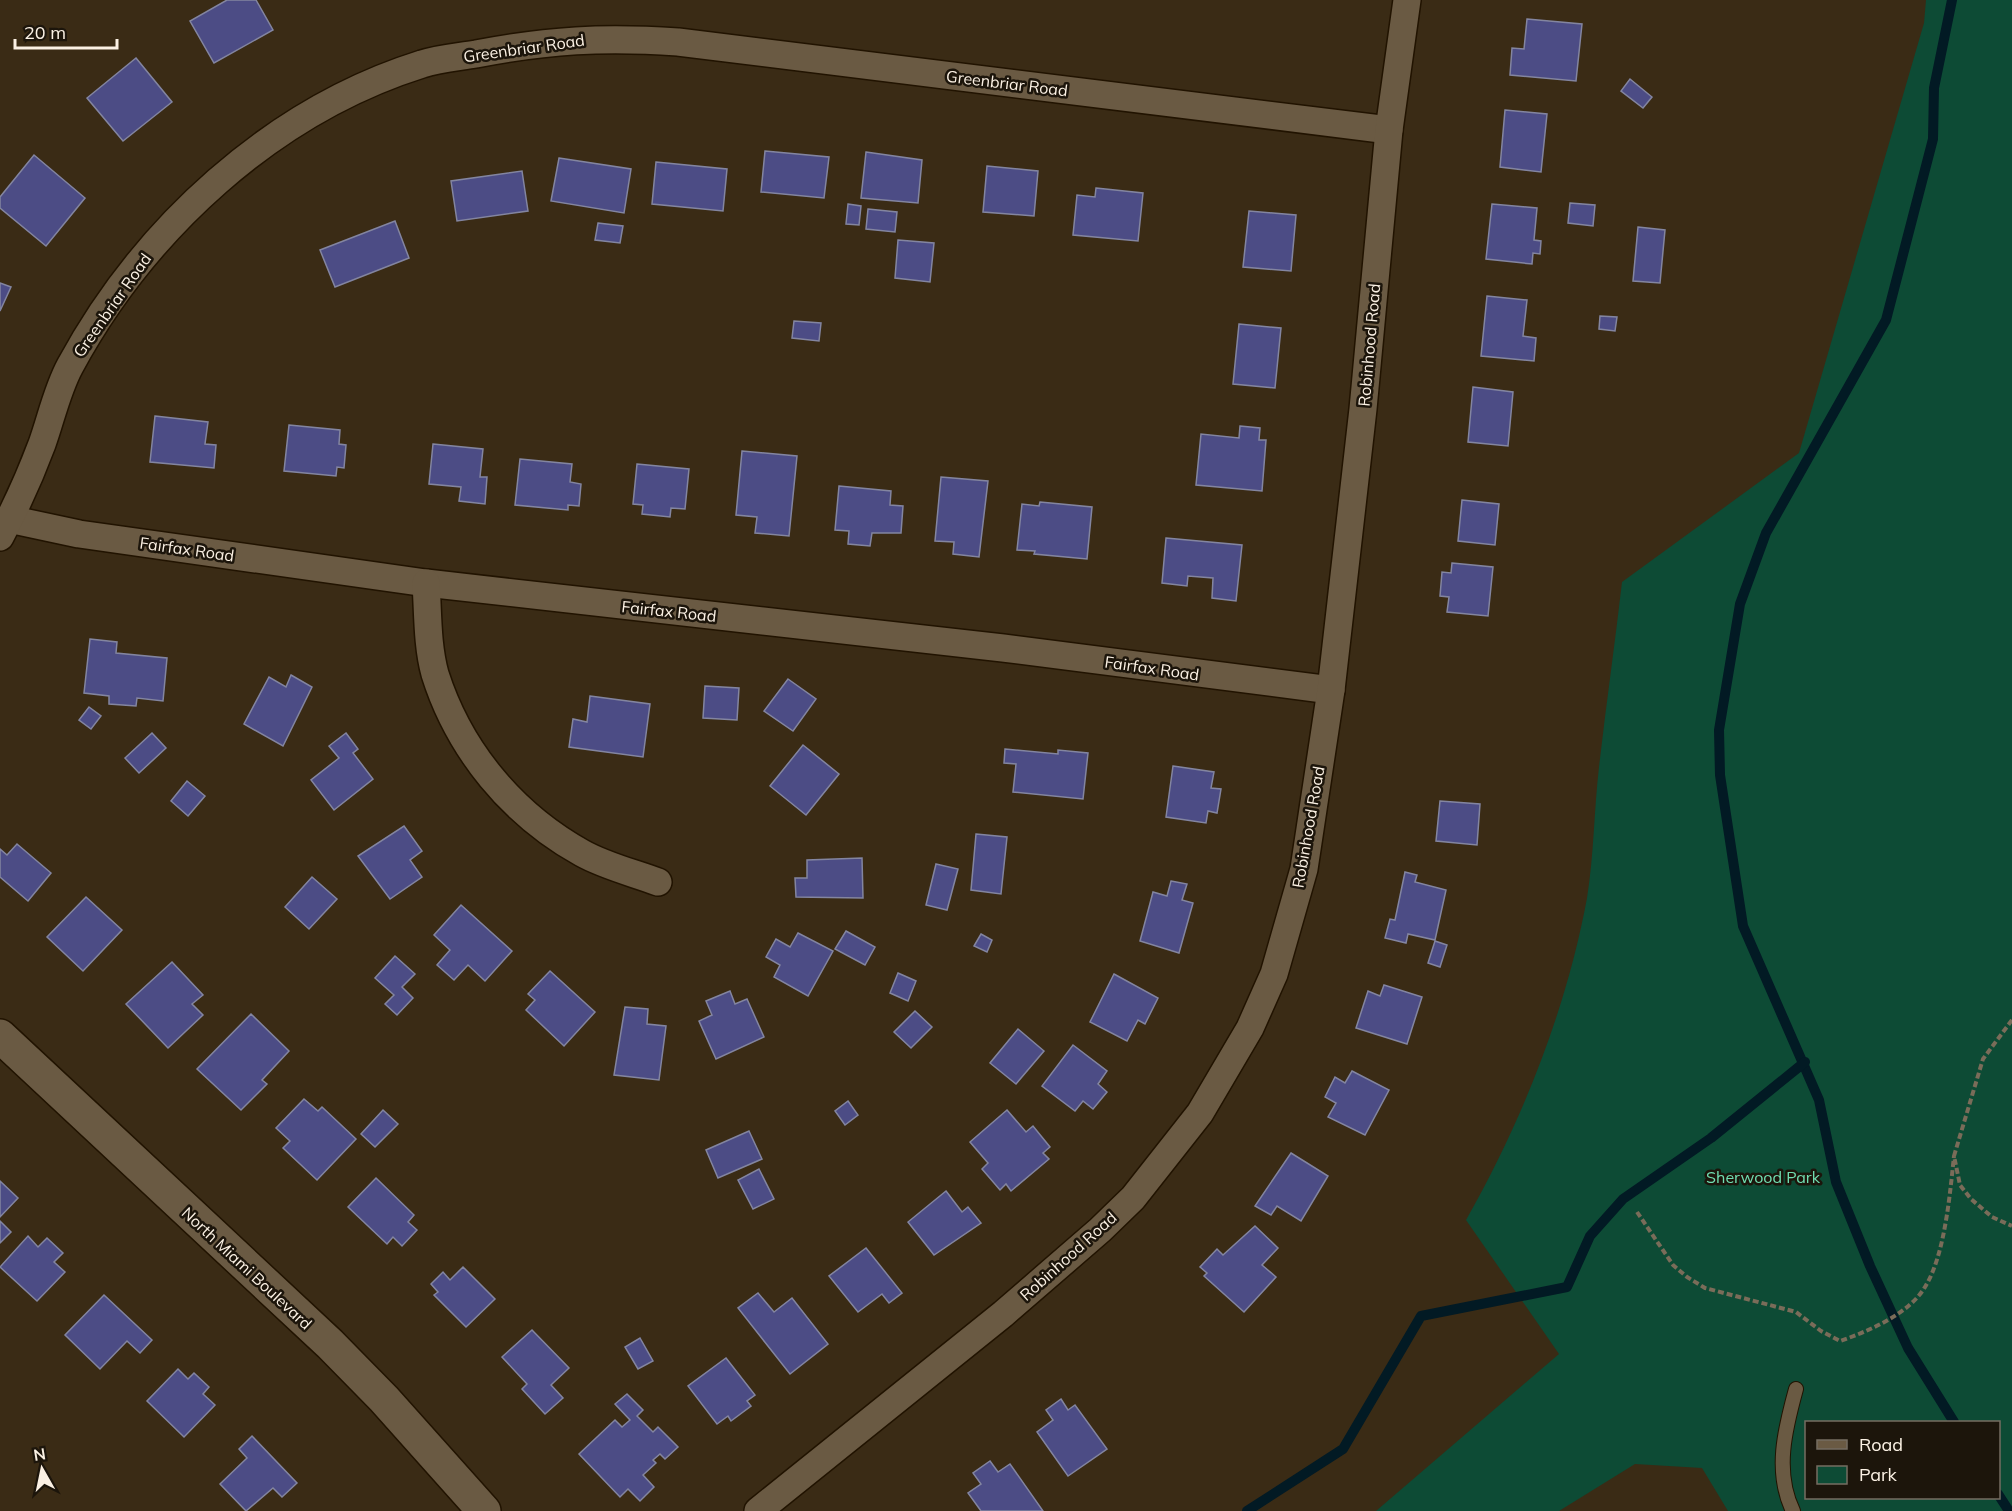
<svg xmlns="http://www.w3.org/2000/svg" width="2012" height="1511" viewBox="0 0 2012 1511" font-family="Mulish,sans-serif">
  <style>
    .green { fill: #0d4b35; fill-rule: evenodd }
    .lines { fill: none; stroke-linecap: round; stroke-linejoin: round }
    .stream { stroke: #021a24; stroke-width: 10 }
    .building { fill: #4c4c85; stroke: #8385a0; stroke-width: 1.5 }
    .lane-casing { stroke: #211300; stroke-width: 16 }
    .street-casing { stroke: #211300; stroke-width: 30 }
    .secondary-casing { stroke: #211300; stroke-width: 36 }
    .path { stroke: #7a6c59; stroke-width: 4; stroke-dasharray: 6 3; stroke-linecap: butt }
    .lane { stroke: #6a5a43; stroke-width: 14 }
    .street { stroke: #6a5a43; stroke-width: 27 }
    .secondary { stroke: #6a5a43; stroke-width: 33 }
    .labels { text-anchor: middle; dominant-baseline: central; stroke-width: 5; stroke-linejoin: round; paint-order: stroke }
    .street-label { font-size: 16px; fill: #fbf1e4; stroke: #1c150b }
    .park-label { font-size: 16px; fill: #71dfb2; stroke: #1c150b }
  </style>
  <rect width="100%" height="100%" fill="#3a2b15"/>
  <path class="green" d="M 1926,0 L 2012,0 L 2012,1511 L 1728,1511 L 1702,1468 L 1635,1464 L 1559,1511 L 1376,1511 L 1559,1354 L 1466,1220 C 1522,1121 1566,1011 1587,898 C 1594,855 1594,810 1599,767 C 1606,705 1615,644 1622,582 L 1799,453 L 1924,23 ZM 1806,1422 L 1998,1422 L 1998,1498 L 1806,1498 Z"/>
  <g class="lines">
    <g class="stream">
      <path d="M 1952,0 L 1934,88 L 1933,139 L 1886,320 L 1766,533 L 1740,604 L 1719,730 L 1720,775 L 1743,926 L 1819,1100 L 1836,1182 L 1870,1266 L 1908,1348 L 1954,1422"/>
      <path d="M 1998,1494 L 2009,1511"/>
      <path d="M 1247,1511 L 1343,1449 L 1421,1316 L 1567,1287 L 1590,1236 L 1623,1199 L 1711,1138 L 1805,1062"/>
    </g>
  </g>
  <g class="building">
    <path d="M 227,0 L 256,0 L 273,30 L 214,63 L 190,21 Z"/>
    <path d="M 1527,19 L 1582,24 L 1576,81 L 1510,75 L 1512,48 L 1524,49 Z"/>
    <path d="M 136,58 L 172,102 L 123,141 L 87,98 Z"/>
    <path d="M 1630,79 L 1652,97 L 1643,108 L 1621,91 Z"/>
    <path d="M 1505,110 L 1547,114 L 1541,172 L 1500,167 Z"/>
    <path d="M 765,151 L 829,157 L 824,198 L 761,192 Z"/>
    <path d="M 866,152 L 922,160 L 918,203 L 861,198 Z"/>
    <path d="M 34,155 L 85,198 L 46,246 L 0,208 L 0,197 Z"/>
    <path d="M 559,158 L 631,169 L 624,213 L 551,201 Z"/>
    <path d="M 656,162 L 727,169 L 723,211 L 652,204 Z"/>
    <path d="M 987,166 L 1038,171 L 1034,216 L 983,212 Z"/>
    <path d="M 522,171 L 528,211 L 457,221 L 451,181 Z"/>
    <path d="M 1096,188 L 1143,193 L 1138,241 L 1073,235 L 1077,195 L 1095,197 Z"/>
    <path d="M 1570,203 L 1595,205 L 1593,226 L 1568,223 Z"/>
    <path d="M 848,204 L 861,206 L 859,225 L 846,224 Z"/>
    <path d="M 1492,204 L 1537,208 L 1534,240 L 1541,241 L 1540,254 L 1533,253 L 1532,264 L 1486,259 Z"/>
    <path d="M 868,209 L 897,212 L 895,232 L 866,229 Z"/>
    <path d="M 1249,211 L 1296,215 L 1291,271 L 1243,267 Z"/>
    <path d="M 395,221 L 409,258 L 335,287 L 320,250 Z"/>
    <path d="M 598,223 L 623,226 L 620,243 L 595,240 Z"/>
    <path d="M 1638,227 L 1665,230 L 1660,283 L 1633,281 Z"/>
    <path d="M 898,240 L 934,243 L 930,282 L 895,278 Z"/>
    <path d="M 0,283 L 11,287 L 0,311 Z"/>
    <path d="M 1487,296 L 1527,300 L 1523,336 L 1536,338 L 1534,361 L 1481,356 Z"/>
    <path d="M 1600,316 L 1617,317 L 1615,331 L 1599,329 Z"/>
    <path d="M 794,321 L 821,323 L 819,341 L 792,338 Z"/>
    <path d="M 1239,324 L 1281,328 L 1275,388 L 1233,384 Z"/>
    <path d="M 1473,387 L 1513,392 L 1508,446 L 1468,442 Z"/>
    <path d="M 155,416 L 208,422 L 205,444 L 216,445 L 214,468 L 150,462 Z"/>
    <path d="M 289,425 L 340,430 L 339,444 L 346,445 L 344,468 L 337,467 L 336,476 L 284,471 Z"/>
    <path d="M 1240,426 L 1260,428 L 1259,440 L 1266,440 L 1262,491 L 1196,485 L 1201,434 L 1239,438 Z"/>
    <path d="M 433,444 L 483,449 L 480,477 L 487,477 L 485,504 L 459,501 L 461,487 L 429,484 Z"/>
    <path d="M 742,451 L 797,456 L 789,536 L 755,533 L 757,517 L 736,515 Z"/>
    <path d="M 520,459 L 572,464 L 570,482 L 581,484 L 579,506 L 568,505 L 568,510 L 515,505 Z"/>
    <path d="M 637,464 L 689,469 L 685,509 L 671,508 L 670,517 L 642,514 L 643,505 L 633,504 Z"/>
    <path d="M 941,477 L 988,481 L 979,557 L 953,554 L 954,542 L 935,541 Z"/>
    <path d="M 839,486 L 891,491 L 890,505 L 903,506 L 901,533 L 872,533 L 870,546 L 848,544 L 849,531 L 835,530 Z"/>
    <path d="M 1462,500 L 1499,504 L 1495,545 L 1458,541 Z"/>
    <path d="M 1040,502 L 1092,507 L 1087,559 L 1034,554 L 1035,551 L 1017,550 L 1022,504 L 1039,506 Z"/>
    <path d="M 1166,538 L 1242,545 L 1236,601 L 1212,598 L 1213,578 L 1188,576 L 1187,586 L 1162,583 Z"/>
    <path d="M 1452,563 L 1493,567 L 1488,616 L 1447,612 L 1449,597 L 1440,596 L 1442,572 L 1451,573 Z"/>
    <path d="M 90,639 L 117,642 L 116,653 L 167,658 L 163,701 L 137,698 L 136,706 L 109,704 L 109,696 L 84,693 Z"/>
    <path d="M 291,675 L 312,687 L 283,746 L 244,724 L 269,677 L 286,687 Z"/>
    <path d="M 788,679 L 816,699 L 793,731 L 764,711 Z"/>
    <path d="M 705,686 L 739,688 L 737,720 L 703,718 Z"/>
    <path d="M 590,696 L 650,704 L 643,757 L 569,747 L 573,719 L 587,722 Z"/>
    <path d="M 89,707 L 101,716 L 91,729 L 79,720 Z"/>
    <path d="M 152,733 L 166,748 L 139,773 L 125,758 Z"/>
    <path d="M 346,733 L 358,749 L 353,753 L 373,779 L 334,810 L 311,780 L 339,758 L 329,746 Z"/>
    <path d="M 803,745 L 839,774 L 806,815 L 770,786 Z"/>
    <path d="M 1005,749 L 1058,754 L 1058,750 L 1088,753 L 1083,799 L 1013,792 L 1016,764 L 1004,763 Z"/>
    <path d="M 1173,766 L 1214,772 L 1211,788 L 1221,789 L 1217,813 L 1208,811 L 1206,823 L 1166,817 Z"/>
    <path d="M 187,781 L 205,796 L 188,816 L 171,801 Z"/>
    <path d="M 1440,801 L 1480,804 L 1477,845 L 1436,841 Z"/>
    <path d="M 404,826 L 422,851 L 410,860 L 422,877 L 390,899 L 358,856 Z"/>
    <path d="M 976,834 L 1007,837 L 1001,894 L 971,890 Z"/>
    <path d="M 17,844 L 51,873 L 28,901 L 0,877 L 0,849 L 7,855 Z"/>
    <path d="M 862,858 L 863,898 L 796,897 L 795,878 L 807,878 L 807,860 Z"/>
    <path d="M 936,864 L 958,869 L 947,910 L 926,905 Z"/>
    <path d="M 1405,872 L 1417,875 L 1415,882 L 1446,890 L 1435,940 L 1408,934 L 1406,943 L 1385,938 L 1390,919 L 1395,920 Z"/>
    <path d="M 312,877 L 337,899 L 309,929 L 285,907 Z"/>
    <path d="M 1171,881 L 1187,884 L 1182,900 L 1193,903 L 1179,953 L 1140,941 L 1153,892 L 1167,896 Z"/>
    <path d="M 86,897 L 122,930 L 83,971 L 47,937 Z"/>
    <path d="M 461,905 L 512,951 L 485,981 L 468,965 L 454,980 L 437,965 L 450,950 L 434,935 Z"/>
    <path d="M 846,931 L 875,947 L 865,965 L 835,949 Z"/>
    <path d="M 798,933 L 833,951 L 808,996 L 774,977 L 780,965 L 766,957 L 776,939 L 790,947 Z"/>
    <path d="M 981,934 L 992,940 L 987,952 L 974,946 Z"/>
    <path d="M 1435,941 L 1447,945 L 1440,967 L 1428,963 Z"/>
    <path d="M 395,956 L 415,974 L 402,987 L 413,998 L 397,1015 L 385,1004 L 394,995 L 375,978 Z"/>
    <path d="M 172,962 L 203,995 L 192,1004 L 203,1015 L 168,1048 L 126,1004 Z"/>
    <path d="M 550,971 L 595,1012 L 564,1046 L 526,1010 L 535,1000 L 528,994 Z"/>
    <path d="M 898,973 L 916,981 L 908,1001 L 890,993 Z"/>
    <path d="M 1114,974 L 1158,998 L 1145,1024 L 1138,1020 L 1127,1041 L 1090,1022 Z"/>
    <path d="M 1384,985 L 1422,997 L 1407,1044 L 1356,1028 L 1368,991 L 1380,996 Z"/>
    <path d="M 730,991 L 735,1004 L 747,999 L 764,1037 L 716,1059 L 699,1021 L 712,1015 L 706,1001 Z"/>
    <path d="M 625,1007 L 648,1009 L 647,1024 L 666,1026 L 659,1080 L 614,1075 Z"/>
    <path d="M 915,1011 L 932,1027 L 911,1048 L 894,1032 Z"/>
    <path d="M 251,1014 L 289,1051 L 262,1080 L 267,1084 L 241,1110 L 197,1069 Z"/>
    <path d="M 1018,1029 L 1044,1051 L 1016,1084 L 990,1063 Z"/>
    <path d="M 1073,1045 L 1107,1071 L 1098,1084 L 1107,1092 L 1093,1109 L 1083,1101 L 1075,1111 L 1042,1086 Z"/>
    <path d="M 1352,1071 L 1389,1090 L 1365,1135 L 1328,1117 L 1336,1103 L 1325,1097 L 1335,1077 L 1345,1083 Z"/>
    <path d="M 304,1099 L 318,1111 L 322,1107 L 356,1139 L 317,1180 L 283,1148 L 290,1141 L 276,1128 Z"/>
    <path d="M 848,1101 L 858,1115 L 845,1125 L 835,1111 Z"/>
    <path d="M 383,1110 L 398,1124 L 375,1147 L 361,1134 Z"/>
    <path d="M 1007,1110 L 1026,1132 L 1033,1126 L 1050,1147 L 1043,1153 L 1049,1159 L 1011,1191 L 1006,1184 L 1000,1190 L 982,1169 L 988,1163 L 970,1142 Z"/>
    <path d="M 749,1131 L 762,1159 L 718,1178 L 706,1150 Z"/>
    <path d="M 1291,1153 L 1328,1176 L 1301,1221 L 1277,1206 L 1271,1215 L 1255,1206 Z"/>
    <path d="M 759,1169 L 774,1199 L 753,1209 L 738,1180 Z"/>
    <path d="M 376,1178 L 414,1215 L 408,1222 L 417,1230 L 402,1246 L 393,1237 L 387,1244 L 348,1207 Z"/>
    <path d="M 0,1181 L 18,1198 L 0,1217 Z"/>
    <path d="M 946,1191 L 962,1212 L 968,1207 L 981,1223 L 934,1255 L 908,1222 Z"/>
    <path d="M 0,1221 L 11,1232 L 0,1243 Z"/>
    <path d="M 1255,1226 L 1278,1248 L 1262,1265 L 1276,1277 L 1244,1312 L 1204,1276 L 1207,1273 L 1200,1267 L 1217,1249 L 1223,1255 Z"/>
    <path d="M 28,1236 L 38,1247 L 47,1238 L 63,1253 L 54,1262 L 65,1272 L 37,1301 L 0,1267 Z"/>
    <path d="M 866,1248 L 902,1293 L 889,1303 L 882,1294 L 858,1312 L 829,1276 Z"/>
    <path d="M 463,1267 L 495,1299 L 466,1327 L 434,1295 L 438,1292 L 431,1284 L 443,1272 L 450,1280 Z"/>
    <path d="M 758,1293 L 774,1312 L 792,1298 L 828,1344 L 790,1374 L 738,1308 Z"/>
    <path d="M 104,1295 L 152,1340 L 140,1353 L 127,1341 L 100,1369 L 65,1335 Z"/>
    <path d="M 532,1330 L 569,1368 L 551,1385 L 563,1398 L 545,1414 L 522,1389 L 527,1384 L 502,1357 Z"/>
    <path d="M 640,1338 L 653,1361 L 638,1369 L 625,1347 Z"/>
    <path d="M 726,1358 L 755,1395 L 747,1401 L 751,1406 L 731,1421 L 728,1416 L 717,1424 L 688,1386 Z"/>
    <path d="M 178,1369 L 188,1379 L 194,1373 L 209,1387 L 203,1394 L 215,1405 L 184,1437 L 147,1401 Z"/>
    <path d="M 627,1394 L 643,1410 L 637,1416 L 653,1432 L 658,1427 L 678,1447 L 665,1459 L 660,1454 L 653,1460 L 656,1463 L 643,1475 L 654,1487 L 640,1501 L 628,1489 L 620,1497 L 579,1454 L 615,1420 L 622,1427 L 630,1420 L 615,1404 Z"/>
    <path d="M 1061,1399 L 1068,1410 L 1075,1405 L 1107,1449 L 1068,1476 L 1037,1432 L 1053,1420 L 1046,1410 Z"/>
    <path d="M 252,1436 L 297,1483 L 282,1497 L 273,1488 L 246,1511 L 220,1484 L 247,1458 L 239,1449 Z"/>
    <path d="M 990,1461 L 998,1472 L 1010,1464 L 1043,1511 L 981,1511 L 968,1493 L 981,1484 L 973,1473 Z"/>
  </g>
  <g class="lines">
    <g class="lane-casing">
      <path id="lane" d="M 1793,1511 C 1774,1472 1785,1429 1796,1389"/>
    </g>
    <g class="street-casing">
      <g id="street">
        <path d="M 9,519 L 79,534 L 426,583 L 1003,648 L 1331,690"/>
        <path d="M 0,537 C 16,507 30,476 42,444 C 51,419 57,390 70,366 C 144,229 272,111 422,64 C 439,58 458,57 476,54 C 549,40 603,37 678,42 L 1389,130"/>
        <path d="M 426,583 C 428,613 427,645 435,674 C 459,750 512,814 582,853 C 605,866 634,873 658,882"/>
        <path d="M 758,1511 L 1003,1314 L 1100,1230 L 1133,1198 L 1200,1113 L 1250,1028 L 1274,974 L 1304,869 L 1331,690 L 1363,409 L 1389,130 L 1407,0"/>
      </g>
    </g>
    <g class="secondary-casing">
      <path id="secondary" d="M 0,1036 L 330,1344 L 384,1399 L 484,1511"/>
    </g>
    <g class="path">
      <path d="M 2012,1020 L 1983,1059 L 1954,1156 L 1960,1185 L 1971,1199 L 1992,1217 L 2012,1226"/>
      <path d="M 1637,1212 L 1673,1265 L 1687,1277 L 1705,1288 L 1796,1312 L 1821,1331 L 1840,1341 C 1869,1331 1909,1314 1925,1287 C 1945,1255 1950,1193 1954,1156"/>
    </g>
    <use href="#lane" class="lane"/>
    <use href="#street" class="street"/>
    <use href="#secondary" class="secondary"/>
  </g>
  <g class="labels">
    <g class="street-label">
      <text transform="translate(524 48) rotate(-8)">Greenbriar Road</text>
      <text transform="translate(1007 83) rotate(7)">Greenbriar Road</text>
      <text transform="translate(112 305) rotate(-55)">Greenbriar Road</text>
      <text transform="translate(1369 345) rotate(-85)">Robinhood Road</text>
      <text transform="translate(187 549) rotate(8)">Fairfax Road</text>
      <text transform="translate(669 611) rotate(6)">Fairfax Road</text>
      <text transform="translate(1152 668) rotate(8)">Fairfax Road</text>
      <text transform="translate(1308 827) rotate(-80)">Robinhood Road</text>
      <text transform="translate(1068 1256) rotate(-42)">Robinhood Road</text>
      <text transform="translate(247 1268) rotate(43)">North Miami Boulevard</text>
    </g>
    <g class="park-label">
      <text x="1763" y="1177">Sherwood Park</text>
    </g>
  </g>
  <rect x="1805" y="1421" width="195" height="78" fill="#1c150b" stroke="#756d62" stroke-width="1.5"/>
  <rect x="1817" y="1440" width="30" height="9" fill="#6a5a43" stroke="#756d62" stroke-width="1.5"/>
  <text x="1859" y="1451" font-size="18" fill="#fbf1e4">Road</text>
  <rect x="1817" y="1466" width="30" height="18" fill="#0d4b35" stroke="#756d62" stroke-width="1.5"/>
  <text x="1859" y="1481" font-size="18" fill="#fbf1e4">Park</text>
  <g transform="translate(42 1469) rotate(351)" stroke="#1c150b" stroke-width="4.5" paint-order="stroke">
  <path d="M0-4.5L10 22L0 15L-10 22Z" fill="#fbf1e4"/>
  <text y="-9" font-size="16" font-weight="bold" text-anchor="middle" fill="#fbf1e4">N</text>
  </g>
  <path d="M15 39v9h102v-9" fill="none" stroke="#fbf1e4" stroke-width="3"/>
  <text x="24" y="39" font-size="18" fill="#fbf1e4" stroke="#1c150b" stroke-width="4.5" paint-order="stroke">20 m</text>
</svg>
